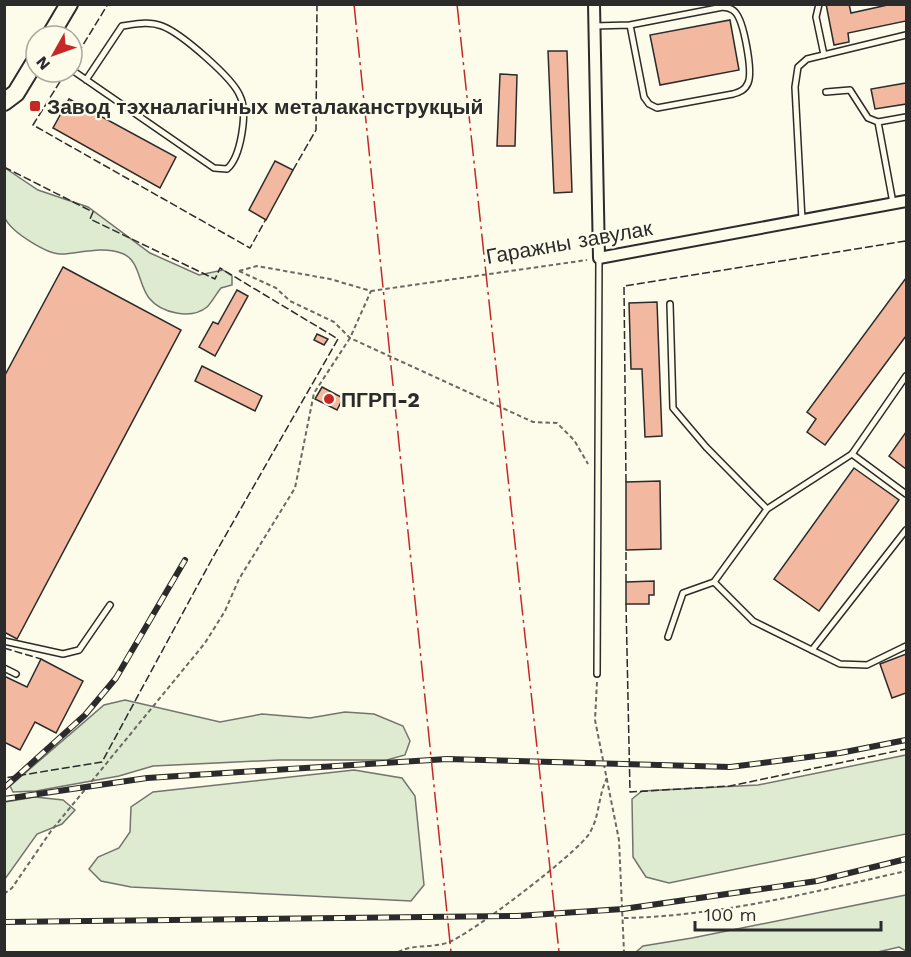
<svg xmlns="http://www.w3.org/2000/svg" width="911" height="957" viewBox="0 0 911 957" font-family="'Work Sans',sans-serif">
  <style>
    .green { fill: #deebd1; stroke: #74746e; stroke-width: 1.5 }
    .building { fill: #f2b8a0; stroke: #2b2b2b; stroke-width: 1.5 }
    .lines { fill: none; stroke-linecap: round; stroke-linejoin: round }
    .lane-casing { stroke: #2b2b2b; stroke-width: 8 }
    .street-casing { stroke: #2b2b2b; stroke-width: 14 }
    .secondary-casing { stroke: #2b2b2b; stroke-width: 20 }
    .path { stroke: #6a6964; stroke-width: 2; stroke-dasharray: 4.5 3; stroke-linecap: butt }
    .lane { stroke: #fdfbea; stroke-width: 5 }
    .street { stroke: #fdfbea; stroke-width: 10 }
    .secondary { stroke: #fdfbea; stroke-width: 16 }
    .rail-casing { stroke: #2b2b2b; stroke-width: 6 }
    .rail { stroke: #fdfbea; stroke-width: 4; stroke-dasharray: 11; stroke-linecap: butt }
    .fence { stroke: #2b2b2b; stroke-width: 1.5; stroke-dasharray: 8 3; stroke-linecap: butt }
    .power { stroke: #c62828; stroke-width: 1.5; stroke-dasharray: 21 4.5 3 4.5; stroke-linecap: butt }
    .poi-dot { fill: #c62828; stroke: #fdfbea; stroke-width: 2 }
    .labels { text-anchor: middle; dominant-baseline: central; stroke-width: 4.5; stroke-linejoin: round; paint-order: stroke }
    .poi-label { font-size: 21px; font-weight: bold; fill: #2b2b2b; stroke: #fdfbea; text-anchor: start }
    .street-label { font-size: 21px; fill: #2b2b2b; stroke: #fdfbea }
  </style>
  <rect width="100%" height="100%" fill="#fdfbea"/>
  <g class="green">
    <path d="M 5,168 L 38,190 L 88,207 L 150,253 L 199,275 L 223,270 L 232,276 L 232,285 L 221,288 C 216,294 212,302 207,307 C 191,320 161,313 149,298 C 138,284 140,259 121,253 C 103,246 80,253 62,254 C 48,255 11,232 5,218 C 0,206 4,182 5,168 Z"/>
    <path d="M 125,700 L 220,722 L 262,714 L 310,718 L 345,712 L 374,714 L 403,726 L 410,741 L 405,755 L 387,760 L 279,760 L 153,766 L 119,776 L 36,791 L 13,792 L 10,786 L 104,705 Z"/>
    <path d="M 906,755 L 906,834 L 669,883 L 646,877 L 633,857 L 632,799 L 642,791 L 758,785 Z"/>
    <path d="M 354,770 L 402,778 L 415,796 L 424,885 L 411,901 L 131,887 L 101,881 L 89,869 L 98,857 L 119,848 L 130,832 L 131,807 L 153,792 Z"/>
    <path d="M 35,797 L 63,800 L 75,810 L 62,824 L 37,834 L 5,879 L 5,802 Z"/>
    <path d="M 906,895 L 906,951 L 899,947 L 878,952 L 636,952 L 643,946 L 692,938 Z"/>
  </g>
  <g class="building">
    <path d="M 826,4 L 849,4 L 851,13 L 892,4 L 906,4 L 906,21 L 848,33 L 849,42 L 834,45 Z"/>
    <path d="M 730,20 L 739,70 L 660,85 L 650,35 Z"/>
    <path d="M 548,51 L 567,51 L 572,192 L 554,193 Z"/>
    <path d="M 500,74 L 517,75 L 515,146 L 497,146 Z"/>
    <path d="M 906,83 L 906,104 L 875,109 L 871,89 Z"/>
    <path d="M 69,99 L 176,157 L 160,188 L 53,128 Z"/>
    <path d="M 275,161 L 293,170 L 266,220 L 249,210 Z"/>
    <path d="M 63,267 L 181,330 L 17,639 L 4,632 L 4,377 Z"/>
    <path d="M 906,278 L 906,336 L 825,445 L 807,432 L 816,419 L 807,412 Z"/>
    <path d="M 237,290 L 248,296 L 215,356 L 199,347 L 213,322 L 218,324 Z"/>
    <path d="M 657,302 L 662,436 L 645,437 L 642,369 L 631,369 L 629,303 Z"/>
    <path d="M 317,334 L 328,339 L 324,345 L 314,340 Z"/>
    <path d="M 202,366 L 262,396 L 255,411 L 195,381 Z"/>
    <path d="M 322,387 L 343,398 L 337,410 L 315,399 Z"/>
    <path d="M 906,432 L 906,469 L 889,456 Z"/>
    <path d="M 854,468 L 899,500 L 819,611 L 774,579 Z"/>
    <path d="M 660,481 L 661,549 L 626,550 L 626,482 Z"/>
    <path d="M 654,581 L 654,595 L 649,595 L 649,604 L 626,604 L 626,582 Z"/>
    <path d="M 906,654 L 906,693 L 892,698 L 880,664 Z"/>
    <path d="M 41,659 L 83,681 L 56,733 L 35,722 L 20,750 L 4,742 L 4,676 L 27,687 Z"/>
  </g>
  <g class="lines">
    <g class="lane-casing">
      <g id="lane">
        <path d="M 819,4 L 816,17 L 824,55"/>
        <path d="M 594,26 L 630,25 L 723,7 C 728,8 732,8 735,12 C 744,21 753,72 748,83 C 745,90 740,92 733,94 L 657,108 L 649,104 L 644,97 L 630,25"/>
        <path d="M 72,70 L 214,168 L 227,169 C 241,157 248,112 240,96 C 233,78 181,33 162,26 C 149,21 136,24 122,26 L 86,80"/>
        <path d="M 826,92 L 850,90 L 868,118 L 878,122"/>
        <path d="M 893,203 L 878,122 L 906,117"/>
        <path d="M 802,220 L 795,87 L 798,67 L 807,59 L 906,35"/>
        <path d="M 670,304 L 673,408 L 706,447 L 767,509 L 714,582"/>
        <path d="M 852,454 L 906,494"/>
        <path d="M 767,509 L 852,454 L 906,376"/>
        <path d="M 668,637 L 683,593 L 714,582 L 753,621 L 840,664 L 867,665 L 906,646"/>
        <path d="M 4,641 L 63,654 L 79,650 L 110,605"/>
        <path d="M 812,650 L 906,530"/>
        <path d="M 4,668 L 16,674"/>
        <path d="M 597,674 L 599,258"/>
      </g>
    </g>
    <g class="street-casing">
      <path id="street" d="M 594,4 L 599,258 L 906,201"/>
    </g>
    <g class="secondary-casing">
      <g id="secondary">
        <path d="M 50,36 L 69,4"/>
        <path d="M 4,102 L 16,93 L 36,60"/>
      </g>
    </g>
    <g class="path">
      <path d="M 239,271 L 276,288 L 290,301 L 334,322 L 350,338 L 533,422 L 557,423 L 574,440 L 588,464"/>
      <path d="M 239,271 L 257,266 L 330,279 L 371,291 L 587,260"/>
      <path d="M 597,682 L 595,720 L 619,840 L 624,952"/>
      <path d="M 4,894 L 12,888 L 51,831 L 205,643 L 225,611 L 239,579 L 295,488 L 314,393 L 350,338 L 371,291"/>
      <path d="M 624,918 C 720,916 813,892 906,871"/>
      <path d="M 398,952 C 414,944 430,948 447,943 C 470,935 576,854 589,834 C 600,817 598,795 607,778"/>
    </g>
    <use href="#lane" class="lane"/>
    <use href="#street" class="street"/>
    <use href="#secondary" class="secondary"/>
    <g class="rail-casing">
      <g id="rail">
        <path d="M 4,788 L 85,715 L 116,678 L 185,560"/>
        <path d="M 4,799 L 147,778 L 447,759 L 730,767 L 840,753 L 906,740"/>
        <path d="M 4,922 L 517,916 L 623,909 L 817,881 L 906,859"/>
      </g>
    </g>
    <use href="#rail" class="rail"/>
    <g class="fence">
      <path d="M 72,63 L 108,4"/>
      <path d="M 66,72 L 33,125 L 250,248 L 266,219"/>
      <path d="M 4,167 L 93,212 L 90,219 L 215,279 L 220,268 L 338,339 L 212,559 L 102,762 L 4,778"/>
      <path d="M 293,170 L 316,130 L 317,4"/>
      <path d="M 626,482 L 624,286 L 906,241"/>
      <path d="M 626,582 L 626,550"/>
      <path d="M 626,604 L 630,792 L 730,786 L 906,749"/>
      <path d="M 4,648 L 41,659"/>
    </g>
    <g class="power">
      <path d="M 354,4 L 451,952"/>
      <path d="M 457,4 L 559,952"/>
    </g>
  </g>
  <g class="poi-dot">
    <rect x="29" y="100" width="12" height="12" rx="3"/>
    <circle cx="329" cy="399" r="6"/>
  </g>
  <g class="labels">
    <g class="poi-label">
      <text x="47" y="106">Завод тэхналагічных металаканструкцый</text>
      <text x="341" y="399">ПГРП-2</text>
    </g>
    <g class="street-label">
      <text transform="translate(569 242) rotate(-10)">Гаражны завулак</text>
    </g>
  </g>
  <rect width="911" height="957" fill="none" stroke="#2b2b2b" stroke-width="12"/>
  <g transform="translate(54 54) rotate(230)"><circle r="28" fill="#fdfbea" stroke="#a9a89e" stroke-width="1.5"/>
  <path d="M0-4.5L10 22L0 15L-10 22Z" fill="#c62828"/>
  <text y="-9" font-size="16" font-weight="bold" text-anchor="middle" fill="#2b2b2b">N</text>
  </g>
  <path d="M695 921v9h186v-9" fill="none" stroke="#2b2b2b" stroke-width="3"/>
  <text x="704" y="921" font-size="18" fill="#2b2b2b" stroke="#fdfbea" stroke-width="4.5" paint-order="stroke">100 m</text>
</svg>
